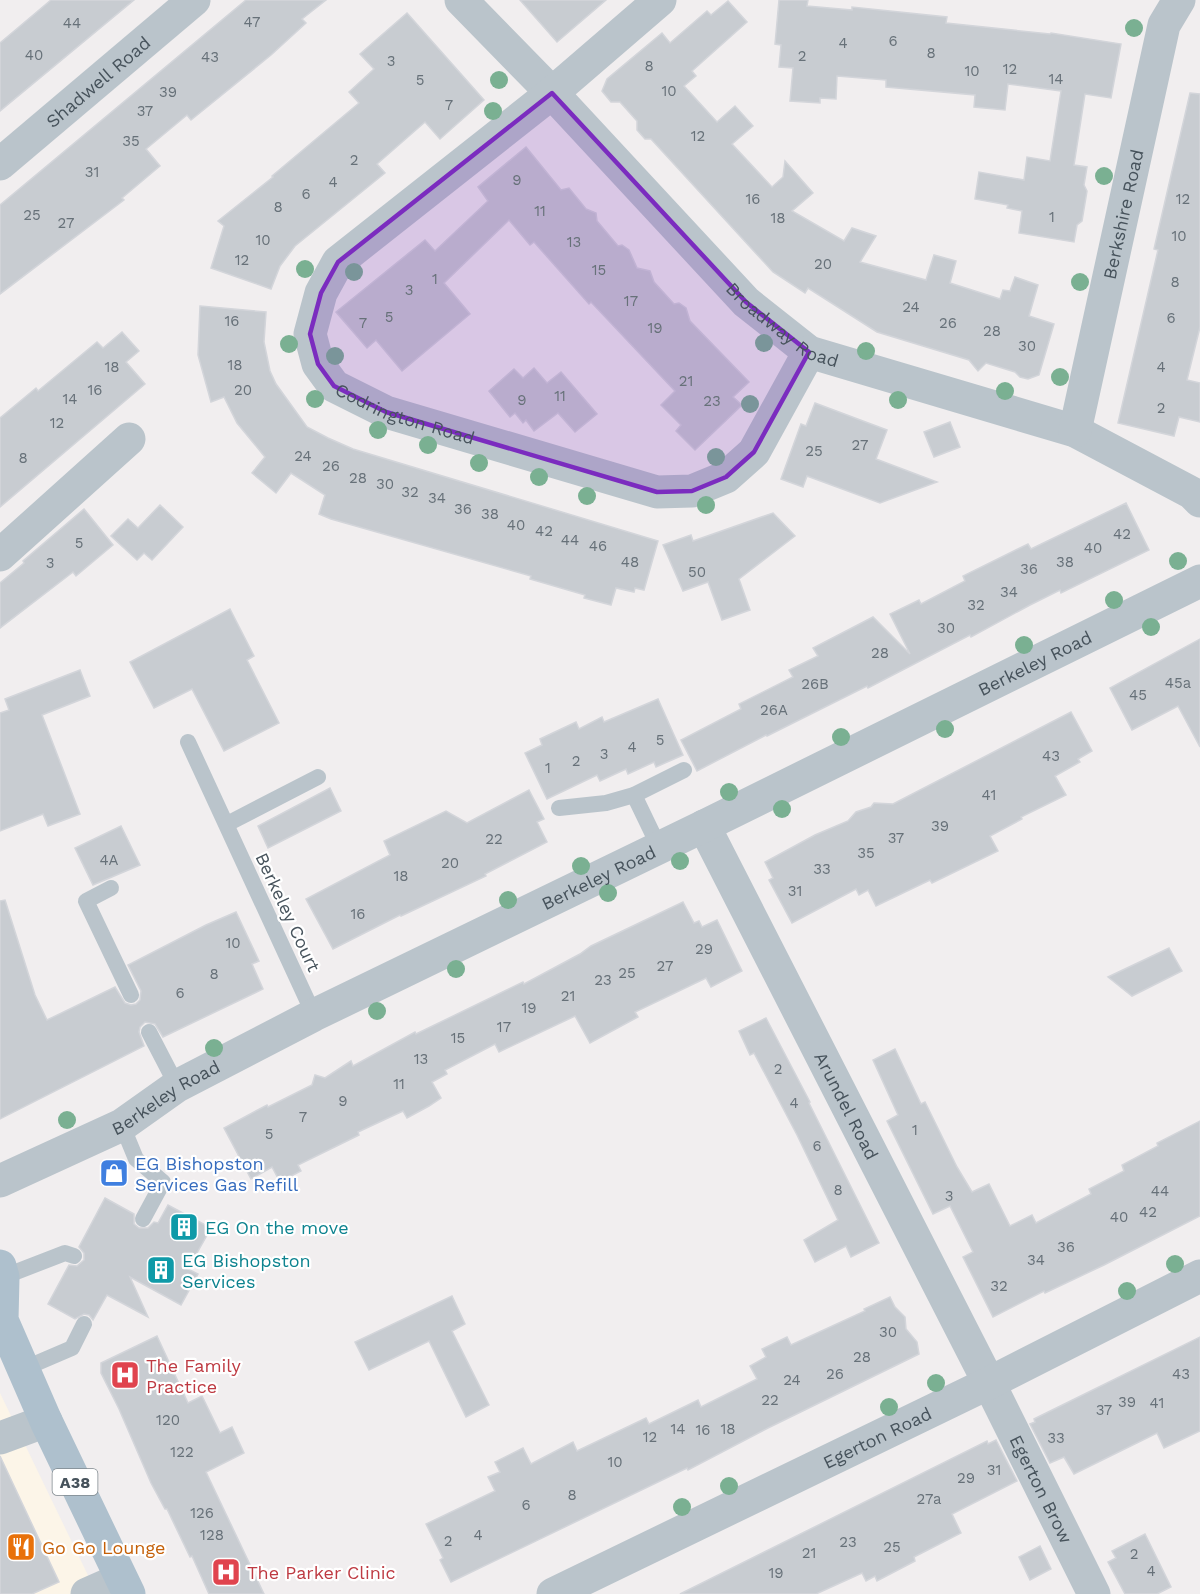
<svg xmlns="http://www.w3.org/2000/svg" width="1200" height="1594" viewBox="0 0 1200 1594" font-family="'Work Sans',sans-serif">
  <style>
    .commercial { fill: #fcf5e8 }
    .building { fill: #c8ccd1; stroke: #d3d5da; stroke-width: 1.5 }
    .lines { fill: none; stroke-linecap: round; stroke-linejoin: round }
    .lane { stroke: #bac4cb; stroke-width: 16 }
    .street { stroke: #bac4cb; stroke-width: 33 }
    .primary { stroke: #aec0cd; stroke-width: 33 }
    .tree { fill: #7ab092 }
    .marked { fill: #7b2cbf; fill-opacity: 0.2; stroke: #7b2cbf; stroke-width: 4.5; stroke-linejoin: round }
    .labels { text-anchor: middle; dominant-baseline: central; stroke-width: 4.5; stroke-linejoin: round; paint-order: stroke }
    .number-label { font-size: 15px; fill: #677179 }
    .shield { fill: #fff; stroke: #7e878d; stroke-width: 1.5 }
    .shield-label { font-size: 16px; font-weight: bold; fill: #47535c }
    .street-label { font-size: 18px; fill: #47535c; stroke: #fff }
    .shop-label { font-size: 18px; fill: #366cbe; stroke: #fff; text-anchor: start }
    .culture-label { font-size: 18px; fill: #0d838f; stroke: #fff; text-anchor: start }
    .health-label { font-size: 18px; fill: #be3a42; stroke: #fff; text-anchor: start }
    .food-label { font-size: 18px; fill: #c56008; stroke: #fff; text-anchor: start }
  </style>
  <rect width="100%" height="100%" fill="#f1eeef"/>
  <path class="commercial" d="M 0,1393 L 97,1594 L 0,1594 Z"/>
  <g class="building">
    <path d="M 51,0 L 134,0 L 0,111 L 0,43 Z"/>
    <path d="M 246,0 L 326,0 L 302,19 L 306,23 L 271,55 L 191,120 L 187,115 L 146,149 L 160,166 L 122,198 L 124,200 L 0,294 L 0,205 Z"/>
    <path d="M 520,0 L 606,0 L 557,42 Z"/>
    <path d="M 779,0 L 808,0 L 807,6 L 852,10 L 852,7 L 947,17 L 946,23 L 1050,34 L 1051,33 L 1121,44 L 1111,98 L 1085,94 L 1074,165 L 1087,167 L 1084,185 L 1087,191 L 1082,221 L 1077,225 L 1074,242 L 1019,233 L 1022,211 L 1007,208 L 1008,205 L 975,199 L 979,172 L 1024,180 L 1027,157 L 1050,161 L 1061,91 L 1008,84 L 1005,110 L 974,107 L 975,95 L 886,87 L 886,80 L 837,76 L 836,99 L 820,98 L 820,103 L 790,101 L 793,68 L 779,67 L 781,45 L 775,44 Z"/>
    <path d="M 728,1 L 747,22 L 692,71 L 696,76 L 684,86 L 717,122 L 735,106 L 753,126 L 732,144 L 772,187 L 783,177 L 785,161 L 813,193 L 792,211 L 844,241 L 852,228 L 876,236 L 860,262 L 926,280 L 934,255 L 956,261 L 950,283 L 1000,299 L 1003,290 L 1010,291 L 1015,277 L 1038,285 L 1029,316 L 1054,324 L 1039,375 L 1028,379 L 1020,377 L 1015,372 L 986,363 L 978,371 L 969,360 L 877,332 L 808,288 L 805,293 L 773,272 L 651,139 L 645,139 L 637,130 L 637,121 L 620,102 L 611,102 L 602,91 L 607,79 L 662,33 L 670,43 L 707,11 L 711,15 Z"/>
    <path d="M 407,13 L 484,100 L 440,139 L 425,122 L 377,164 L 385,173 L 295,246 L 280,266 L 271,289 L 211,268 L 224,226 L 218,221 L 273,177 L 272,176 L 359,103 L 349,92 L 374,69 L 360,54 Z"/>
    <path d="M 1190,93 L 1200,94 L 1200,327 L 1187,380 L 1200,383 L 1200,422 L 1179,417 L 1174,436 L 1118,423 L 1158,250 L 1154,249 Z"/>
    <path d="M 526,147 L 561,190 L 569,188 L 586,209 L 596,213 L 597,221 L 618,246 L 622,245 L 629,250 L 637,268 L 650,271 L 654,282 L 674,304 L 679,303 L 686,308 L 690,321 L 749,382 L 733,397 L 742,405 L 695,450 L 676,431 L 681,425 L 661,405 L 675,391 L 591,302 L 589,304 L 534,242 L 530,245 L 509,220 L 444,283 L 470,314 L 402,371 L 376,340 L 367,348 L 336,312 L 425,240 L 435,251 L 488,201 L 478,187 Z"/>
    <path d="M 200,306 L 266,312 L 264,342 L 270,371 L 276,384 L 307,427 L 328,438 L 353,449 L 658,541 L 644,590 L 635,588 L 634,592 L 616,588 L 611,605 L 584,598 L 585,595 L 530,579 L 531,576 L 331,519 L 319,514 L 325,495 L 291,473 L 276,493 L 252,473 L 265,457 L 237,423 L 224,397 L 211,402 L 198,355 Z"/>
    <path d="M 122,332 L 139,351 L 126,362 L 145,384 L 0,507 L 0,418 L 36,388 L 38,391 L 97,342 L 103,348 Z"/>
    <path d="M 534,368 L 547,383 L 561,372 L 597,414 L 575,432 L 558,413 L 534,431 L 526,420 L 523,423 L 515,413 L 510,417 L 489,391 L 514,369 L 523,378 Z"/>
    <path d="M 815,403 L 887,430 L 876,459 L 937,482 L 880,503 L 807,476 L 803,487 L 781,479 L 801,424 L 806,426 Z"/>
    <path d="M 950,422 L 960,447 L 934,457 L 924,432 Z"/>
    <path d="M 1126,503 L 1149,550 L 1061,593 L 1060,590 L 1030,605 L 971,637 L 970,635 L 868,688 L 867,686 L 767,736 L 766,735 L 697,771 L 681,740 L 741,709 L 739,704 L 793,677 L 789,670 L 818,656 L 813,648 L 873,617 L 910,654 L 890,614 L 919,600 L 921,604 L 965,581 L 963,576 L 1028,544 L 1031,549 Z"/>
    <path d="M 160,505 L 183,527 L 152,560 L 144,553 L 137,560 L 111,536 L 128,519 L 138,528 Z"/>
    <path d="M 84,509 L 113,545 L 76,576 L 73,572 L 0,628 L 0,583 L 24,563 L 23,561 Z"/>
    <path d="M 773,513 L 795,536 L 739,579 L 750,610 L 722,620 L 708,582 L 683,591 L 663,545 L 691,535 L 693,541 Z"/>
    <path d="M 230,609 L 254,656 L 247,660 L 279,723 L 224,751 L 192,689 L 154,708 L 130,662 Z"/>
    <path d="M 1200,639 L 1200,747 L 1178,706 L 1132,730 L 1110,688 Z"/>
    <path d="M 80,670 L 90,696 L 42,715 L 80,814 L 48,826 L 43,814 L 0,831 L 0,713 L 9,710 L 5,699 Z"/>
    <path d="M 658,699 L 683,755 L 656,767 L 654,762 L 628,774 L 626,769 L 600,781 L 597,775 L 547,799 L 525,753 L 542,745 L 540,739 L 576,722 L 579,729 L 602,717 L 604,722 Z"/>
    <path d="M 1071,712 L 1092,751 L 1078,759 L 1080,762 L 1055,776 L 1066,795 L 1021,817 L 1022,819 L 990,836 L 998,851 L 932,883 L 930,880 L 876,906 L 868,890 L 859,895 L 856,889 L 792,923 L 769,880 L 773,878 L 765,862 L 815,835 L 848,821 L 856,812 L 871,807 L 874,803 L 893,804 Z"/>
    <path d="M 330,788 L 341,811 L 268,848 L 258,826 Z"/>
    <path d="M 529,790 L 544,819 L 537,822 L 547,842 L 485,874 L 486,876 L 401,916 L 400,915 L 333,949 L 306,899 L 390,855 L 384,841 L 446,811 L 467,823 Z"/>
    <path d="M 121,826 L 140,865 L 93,885 L 75,848 Z"/>
    <path d="M 5,900 L 35,995 L 47,1020 L 115,987 L 125,1003 L 131,1005 L 136,1004 L 140,1000 L 141,991 L 128,965 L 206,925 L 236,912 L 259,961 L 252,964 L 263,989 L 163,1037 L 155,1024 L 145,1022 L 140,1027 L 139,1032 L 144,1046 L 0,1119 L 0,901 Z"/>
    <path d="M 683,902 L 694,923 L 699,921 L 702,927 L 717,920 L 742,971 L 711,987 L 706,978 L 635,1012 L 638,1017 L 590,1043 L 575,1016 L 499,1052 L 495,1044 L 445,1070 L 447,1074 L 432,1082 L 441,1098 L 429,1106 L 407,1118 L 403,1111 L 358,1132 L 359,1135 L 298,1165 L 301,1171 L 280,1182 L 272,1167 L 251,1179 L 224,1128 L 267,1105 L 268,1107 L 312,1085 L 315,1075 L 325,1078 L 351,1061 L 353,1066 L 415,1032 L 416,1034 L 523,982 L 524,984 L 580,954 L 591,946 Z"/>
    <path d="M 1169,948 L 1182,971 L 1132,996 L 1108,977 Z"/>
    <path d="M 766,1018 L 810,1102 L 809,1103 L 879,1243 L 851,1257 L 846,1246 L 815,1262 L 804,1240 L 838,1220 L 797,1135 L 754,1053 L 750,1055 L 739,1031 Z"/>
    <path d="M 895,1049 L 921,1104 L 925,1102 L 957,1167 L 972,1192 L 989,1184 L 1010,1226 L 1032,1215 L 1036,1223 L 1091,1194 L 1089,1189 L 1124,1171 L 1122,1165 L 1158,1146 L 1157,1143 L 1200,1121 L 1200,1216 L 1104,1265 L 1045,1293 L 1044,1291 L 993,1317 L 963,1257 L 973,1252 L 950,1206 L 933,1214 L 887,1121 L 898,1115 L 873,1060 Z"/>
    <path d="M 105,1198 L 134,1214 L 134,1224 L 139,1228 L 148,1228 L 154,1222 L 158,1223 L 168,1205 L 211,1228 L 188,1269 L 198,1274 L 181,1305 L 130,1277 L 148,1317 L 107,1295 L 93,1320 L 89,1315 L 84,1314 L 75,1319 L 48,1304 L 69,1265 L 77,1266 L 84,1260 L 84,1253 L 79,1247 Z"/>
    <path d="M 452,1296 L 465,1324 L 452,1331 L 489,1405 L 466,1417 L 429,1341 L 369,1370 L 355,1342 Z"/>
    <path d="M 890,1297 L 895,1307 L 905,1317 L 906,1329 L 917,1342 L 919,1354 L 768,1428 L 688,1470 L 687,1468 L 451,1582 L 440,1560 L 443,1558 L 426,1524 L 495,1491 L 488,1477 L 500,1472 L 495,1462 L 523,1448 L 531,1464 L 573,1442 L 577,1451 L 646,1418 L 649,1424 L 698,1400 L 701,1407 L 757,1379 L 750,1366 L 766,1357 L 762,1349 L 787,1337 L 791,1345 L 865,1311 L 864,1309 Z"/>
    <path d="M 157,1336 L 188,1403 L 202,1396 L 220,1433 L 232,1427 L 244,1453 L 206,1472 L 264,1594 L 209,1594 L 192,1556 L 190,1557 L 167,1509 L 165,1509 L 151,1483 L 119,1409 L 101,1373 L 101,1363 Z"/>
    <path d="M 1200,1337 L 1200,1431 L 1164,1448 L 1157,1433 L 1074,1474 L 1064,1457 L 1050,1463 L 1030,1424 L 1035,1422 L 1034,1419 Z"/>
    <path d="M 996,1440 L 1017,1481 L 952,1514 L 961,1533 L 914,1557 L 915,1561 L 877,1581 L 875,1576 L 866,1581 L 862,1573 L 816,1594 L 680,1594 L 987,1441 L 988,1444 Z"/>
    <path d="M 0,1456 L 59,1582 L 32,1594 L 0,1594 Z"/>
    <path d="M 1145,1534 L 1171,1587 L 1157,1594 L 1125,1594 L 1108,1562 L 1116,1558 L 1112,1551 Z"/>
    <path d="M 1040,1546 L 1051,1569 L 1030,1580 L 1019,1557 Z"/>
  </g>
  <g class="lines">
    <g class="lane">
      <path d="M 188,742 L 314,1015"/>
      <path d="M 634,795 L 659,847"/>
      <path d="M 559,808 L 606,803 L 634,795 L 684,770"/>
      <path d="M 227,824 L 318,777"/>
      <path d="M 111,888 L 86,901 L 131,995"/>
      <path d="M 149,1032 L 177,1086"/>
      <path d="M 122,1125 L 136,1159 L 163,1182 L 143,1219"/>
      <path d="M 3,1277 L 65,1253 L 74,1256"/>
      <path d="M 23,1369 L 72,1348 L 84,1324"/>
    </g>
    <g class="street">
      <path id="s1" d="M 461,0 L 552,93 L 746,302 L 809,352 L 1075,431 L 1192,493 L 1200,501"/>
      <path id="s2" d="M 660,0 L 552,93 L 338,262 L 321,293 L 310,334 L 318,364 L 334,386 L 386,412 L 657,492 L 692,491 L 726,477 L 754,452 L 809,352"/>
      <path id="s3" d="M 0,164 L 194,0"/>
      <path id="s4" d="M 1075,431 L 1164,25 L 1179,0"/>
      <path d="M 0,555 L 129,439"/>
      <path id="s5" d="M 704,826 L 989,1383 L 1094,1594"/>
      <path id="s6" d="M 0,1181 L 122,1125 L 177,1086 L 314,1015 L 704,826 L 1200,581"/>
      <path d="M 0,1438 L 46,1421"/>
      <path d="M 87,1594 L 121,1579"/>
      <path id="s7" d="M 553,1594 L 989,1383 L 1200,1276"/>
    </g>
    <path class="primary" d="M 0,1266 L 3,1277 L 2,1320 L 46,1421 L 129,1594"/>
  </g>
  <g class="tree">
    <circle cx="1134" cy="28" r="9"/>
    <circle cx="499" cy="80" r="9"/>
    <circle cx="493" cy="111" r="9"/>
    <circle cx="1104" cy="176" r="9"/>
    <circle cx="305" cy="269" r="9"/>
    <circle cx="354" cy="272" r="9"/>
    <circle cx="1080" cy="282" r="9"/>
    <circle cx="764" cy="343" r="9"/>
    <circle cx="289" cy="344" r="9"/>
    <circle cx="866" cy="351" r="9"/>
    <circle cx="335" cy="356" r="9"/>
    <circle cx="1060" cy="377" r="9"/>
    <circle cx="1005" cy="391" r="9"/>
    <circle cx="315" cy="399" r="9"/>
    <circle cx="898" cy="400" r="9"/>
    <circle cx="750" cy="404" r="9"/>
    <circle cx="378" cy="430" r="9"/>
    <circle cx="428" cy="445" r="9"/>
    <circle cx="716" cy="457" r="9"/>
    <circle cx="479" cy="463" r="9"/>
    <circle cx="539" cy="477" r="9"/>
    <circle cx="587" cy="496" r="9"/>
    <circle cx="706" cy="505" r="9"/>
    <circle cx="1178" cy="561" r="9"/>
    <circle cx="1114" cy="600" r="9"/>
    <circle cx="1151" cy="627" r="9"/>
    <circle cx="1024" cy="645" r="9"/>
    <circle cx="945" cy="729" r="9"/>
    <circle cx="841" cy="737" r="9"/>
    <circle cx="729" cy="792" r="9"/>
    <circle cx="782" cy="809" r="9"/>
    <circle cx="680" cy="861" r="9"/>
    <circle cx="581" cy="866" r="9"/>
    <circle cx="608" cy="893" r="9"/>
    <circle cx="508" cy="900" r="9"/>
    <circle cx="456" cy="969" r="9"/>
    <circle cx="377" cy="1011" r="9"/>
    <circle cx="214" cy="1048" r="9"/>
    <circle cx="67" cy="1120" r="9"/>
    <circle cx="1175" cy="1264" r="9"/>
    <circle cx="1127" cy="1291" r="9"/>
    <circle cx="936" cy="1383" r="9"/>
    <circle cx="889" cy="1407" r="9"/>
    <circle cx="729" cy="1486" r="9"/>
    <circle cx="682" cy="1507" r="9"/>
  </g>
  <path class="marked" d="M 552,93 L 746,302 L 809,352 L 754,452 L 726,477 L 692,491 L 657,492 L 386,412 L 334,386 L 318,364 L 310,334 L 321,293 L 338,262 Z"/>
  <defs>
    <g id="shop-square" transform="scale(1.5)"><rect x="-9" y="-9" width="18" height="18" rx="4" fill="#3f7fe0" stroke="#fff"/><path d="M-5-2.5h2.3a2.7 3.5 0 0 1 5.4 0H5L5.5 6h-11ZM-1.5-2.5h3a1.5 2.3 0 0 0-3 0Z" fill="#fff"/></g>
    <g id="building-square" transform="scale(1.5)"><rect x="-9" y="-9" width="18" height="18" rx="4" fill="#0f9aa8" stroke="#fff"/><path d="M-4-6H4V6H1V3H-1V6H-4ZM-2.5-4.3h1.7v1.8h-1.7ZM.8-4.3h1.7v1.8H.8ZM-2.5-1h1.7V.8h-1.7ZM.8-1h1.7V.8H.8Z" fill="#fff"/></g>
    <g id="hospital-square" transform="scale(1.5)"><rect x="-9" y="-9" width="18" height="18" rx="4" fill="#e0444e" stroke="#fff"/><path d="M-5-5h3v3.5h4V-5h3V5h-3V1.5h-4V5h-3Z" fill="#fff"/></g>
    <g id="restaurant-square" transform="scale(1.5)"><rect x="-9" y="-9" width="18" height="18" rx="4" fill="#e8710a" stroke="#fff"/><path d="M-5-6h1v4h1v-4h1v4h1v-4h1v5L-1.5 .5V6h-2V.5L-5-1ZM5-6V6H3V1.5H1.5Q1.5-4 5-6Z" fill="#fff"/></g>
  </defs>
  <g fill-rule="evenodd">
    <use href="#shop-square" x="114" y="1173"/>
    <use href="#building-square" x="184" y="1227"/>
    <use href="#building-square" x="161" y="1270"/>
    <use href="#hospital-square" x="125" y="1375"/>
    <use href="#restaurant-square" x="21" y="1547"/>
    <use href="#hospital-square" x="226" y="1572"/>
  </g>
  <g class="labels">
    <g class="number-label">
      <text x="252" y="22">47</text>
      <text x="72" y="23">44</text>
      <text x="893" y="41">6</text>
      <text x="843" y="43">4</text>
      <text x="931" y="53">8</text>
      <text x="34" y="55">40</text>
      <text x="802" y="56">2</text>
      <text x="210" y="57">43</text>
      <text x="391" y="61">3</text>
      <text x="649" y="66">8</text>
      <text x="1010" y="69">12</text>
      <text x="972" y="71">10</text>
      <text x="1056" y="79">14</text>
      <text x="420" y="80">5</text>
      <text x="669" y="91">10</text>
      <text x="168" y="92">39</text>
      <text x="449" y="105">7</text>
      <text x="145" y="111">37</text>
      <text x="698" y="136">12</text>
      <text x="131" y="141">35</text>
      <text x="354" y="160">2</text>
      <text x="92" y="172">31</text>
      <text x="517" y="180">9</text>
      <text x="333" y="182">4</text>
      <text x="306" y="194">6</text>
      <text x="753" y="199">16</text>
      <text x="1183" y="199">12</text>
      <text x="278" y="207">8</text>
      <text x="540" y="211">11</text>
      <text x="32" y="215">25</text>
      <text x="1052" y="217">1</text>
      <text x="778" y="218">18</text>
      <text x="66" y="223">27</text>
      <text x="1179" y="236">10</text>
      <text x="263" y="240">10</text>
      <text x="574" y="242">13</text>
      <text x="242" y="260">12</text>
      <text x="823" y="264">20</text>
      <text x="599" y="270">15</text>
      <text x="435" y="279">1</text>
      <text x="1175" y="282">8</text>
      <text x="409" y="290">3</text>
      <text x="631" y="301">17</text>
      <text x="911" y="307">24</text>
      <text x="389" y="317">5</text>
      <text x="1171" y="318">6</text>
      <text x="232" y="321">16</text>
      <text x="363" y="323">7</text>
      <text x="948" y="323">26</text>
      <text x="655" y="328">19</text>
      <text x="992" y="331">28</text>
      <text x="1027" y="346">30</text>
      <text x="235" y="365">18</text>
      <text x="112" y="367">18</text>
      <text x="1161" y="367">4</text>
      <text x="686" y="381">21</text>
      <text x="95" y="390">16</text>
      <text x="243" y="390">20</text>
      <text x="560" y="396">11</text>
      <text x="70" y="399">14</text>
      <text x="522" y="400">9</text>
      <text x="712" y="401">23</text>
      <text x="1161" y="408">2</text>
      <text x="57" y="423">12</text>
      <text x="860" y="445">27</text>
      <text x="814" y="451">25</text>
      <text x="303" y="456">24</text>
      <text x="23" y="458">8</text>
      <text x="331" y="466">26</text>
      <text x="358" y="478">28</text>
      <text x="385" y="484">30</text>
      <text x="410" y="492">32</text>
      <text x="437" y="498">34</text>
      <text x="463" y="509">36</text>
      <text x="490" y="514">38</text>
      <text x="516" y="525">40</text>
      <text x="544" y="531">42</text>
      <text x="1122" y="534">42</text>
      <text x="570" y="540">44</text>
      <text x="79" y="543">5</text>
      <text x="598" y="546">46</text>
      <text x="1093" y="548">40</text>
      <text x="630" y="562">48</text>
      <text x="1065" y="562">38</text>
      <text x="50" y="563">3</text>
      <text x="1029" y="569">36</text>
      <text x="697" y="572">50</text>
      <text x="1009" y="592">34</text>
      <text x="976" y="605">32</text>
      <text x="946" y="628">30</text>
      <text x="880" y="653">28</text>
      <text x="1178" y="683">45a</text>
      <text x="815" y="684">26B</text>
      <text x="1138" y="695">45</text>
      <text x="774" y="710">26A</text>
      <text x="660" y="740">5</text>
      <text x="632" y="747">4</text>
      <text x="604" y="754">3</text>
      <text x="1051" y="756">43</text>
      <text x="576" y="761">2</text>
      <text x="548" y="768">1</text>
      <text x="989" y="795">41</text>
      <text x="940" y="826">39</text>
      <text x="896" y="838">37</text>
      <text x="494" y="839">22</text>
      <text x="866" y="853">35</text>
      <text x="109" y="860">4A</text>
      <text x="450" y="863">20</text>
      <text x="822" y="869">33</text>
      <text x="401" y="876">18</text>
      <text x="795" y="891">31</text>
      <text x="358" y="914">16</text>
      <text x="233" y="943">10</text>
      <text x="704" y="949">29</text>
      <text x="665" y="966">27</text>
      <text x="627" y="973">25</text>
      <text x="214" y="974">8</text>
      <text x="603" y="980">23</text>
      <text x="180" y="993">6</text>
      <text x="568" y="996">21</text>
      <text x="529" y="1008">19</text>
      <text x="504" y="1027">17</text>
      <text x="458" y="1038">15</text>
      <text x="421" y="1059">13</text>
      <text x="778" y="1069">2</text>
      <text x="399" y="1084">11</text>
      <text x="343" y="1101">9</text>
      <text x="794" y="1103">4</text>
      <text x="303" y="1117">7</text>
      <text x="915" y="1130">1</text>
      <text x="269" y="1134">5</text>
      <text x="817" y="1146">6</text>
      <text x="838" y="1190">8</text>
      <text x="1160" y="1191">44</text>
      <text x="949" y="1196">3</text>
      <text x="1148" y="1212">42</text>
      <text x="1119" y="1217">40</text>
      <text x="1066" y="1247">36</text>
      <text x="1036" y="1260">34</text>
      <text x="999" y="1286">32</text>
      <text x="888" y="1332">30</text>
      <text x="862" y="1357">28</text>
      <text x="835" y="1374">26</text>
      <text x="1181" y="1374">43</text>
      <text x="792" y="1380">24</text>
      <text x="770" y="1400">22</text>
      <text x="1127" y="1402">39</text>
      <text x="1157" y="1403">41</text>
      <text x="1104" y="1410">37</text>
      <text x="168" y="1420">120</text>
      <text x="678" y="1429">14</text>
      <text x="728" y="1429">18</text>
      <text x="703" y="1430">16</text>
      <text x="650" y="1437">12</text>
      <text x="1056" y="1438">33</text>
      <text x="182" y="1452">122</text>
      <text x="615" y="1462">10</text>
      <text x="994" y="1470">31</text>
      <text x="966" y="1478">29</text>
      <text x="572" y="1495">8</text>
      <text x="929" y="1499">27a</text>
      <text x="526" y="1505">6</text>
      <text x="202" y="1513">126</text>
      <text x="212" y="1535">128</text>
      <text x="478" y="1535">4</text>
      <text x="448" y="1541">2</text>
      <text x="848" y="1542">23</text>
      <text x="892" y="1547">25</text>
      <text x="809" y="1553">21</text>
      <text x="1134" y="1554">2</text>
      <text x="1151" y="1571">4</text>
      <text x="776" y="1573">19</text>
    </g>
    <rect class="shield" x="52.5" y="1469" width="45" height="26" rx="4.5"/>
    <g class="shield-label">
      <text x="75" y="1482">A38</text>
    </g>
    <g class="street-label">
      <text stroke="none"><textPath href="#s3" startOffset="128">Shadwell Road</textPath></text>
      <text stroke="none"><textPath href="#s4" startOffset="222">Berkshire Road</textPath></text>
      <text stroke="none"><textPath href="#s1" startOffset="459">Broadway Road</textPath></text>
      <text stroke="none"><textPath href="#s2" startOffset="628">Codrington Road</textPath></text>
      <text stroke="none"><textPath href="#s6" startOffset="1158">Berkeley Road</textPath></text>
      <text stroke="none"><textPath href="#s6" startOffset="672">Berkeley Road</textPath></text>
      <text transform="translate(288 912) rotate(65)">Berkeley Court</text>
      <text stroke="none"><textPath href="#s6" startOffset="186">Berkeley Road</textPath></text>
      <text stroke="none"><textPath href="#s5" startOffset="314">Arundel Road</textPath></text>
      <text stroke="none"><textPath href="#s7" startOffset="360">Egerton Road</textPath></text>
      <text stroke="none"><textPath href="#s5" startOffset="744">Egerton Brow</textPath></text>
    </g>
    <g class="shop-label">
      <text x="135" y="1163">EG Bishopston<tspan x="135" dy="21">Services Gas Refill</tspan></text>
    </g>
    <g class="culture-label">
      <text x="205" y="1227">EG On the move</text>
      <text x="182" y="1260">EG Bishopston<tspan x="182" dy="21">Services</tspan></text>
    </g>
    <g class="health-label">
      <text x="146" y="1365">The Family<tspan x="146" dy="21">Practice</tspan></text>
      <text x="247" y="1572">The Parker Clinic</text>
    </g>
    <g class="food-label">
      <text x="42" y="1547">Go Go Lounge</text>
    </g>
  </g>
</svg>
